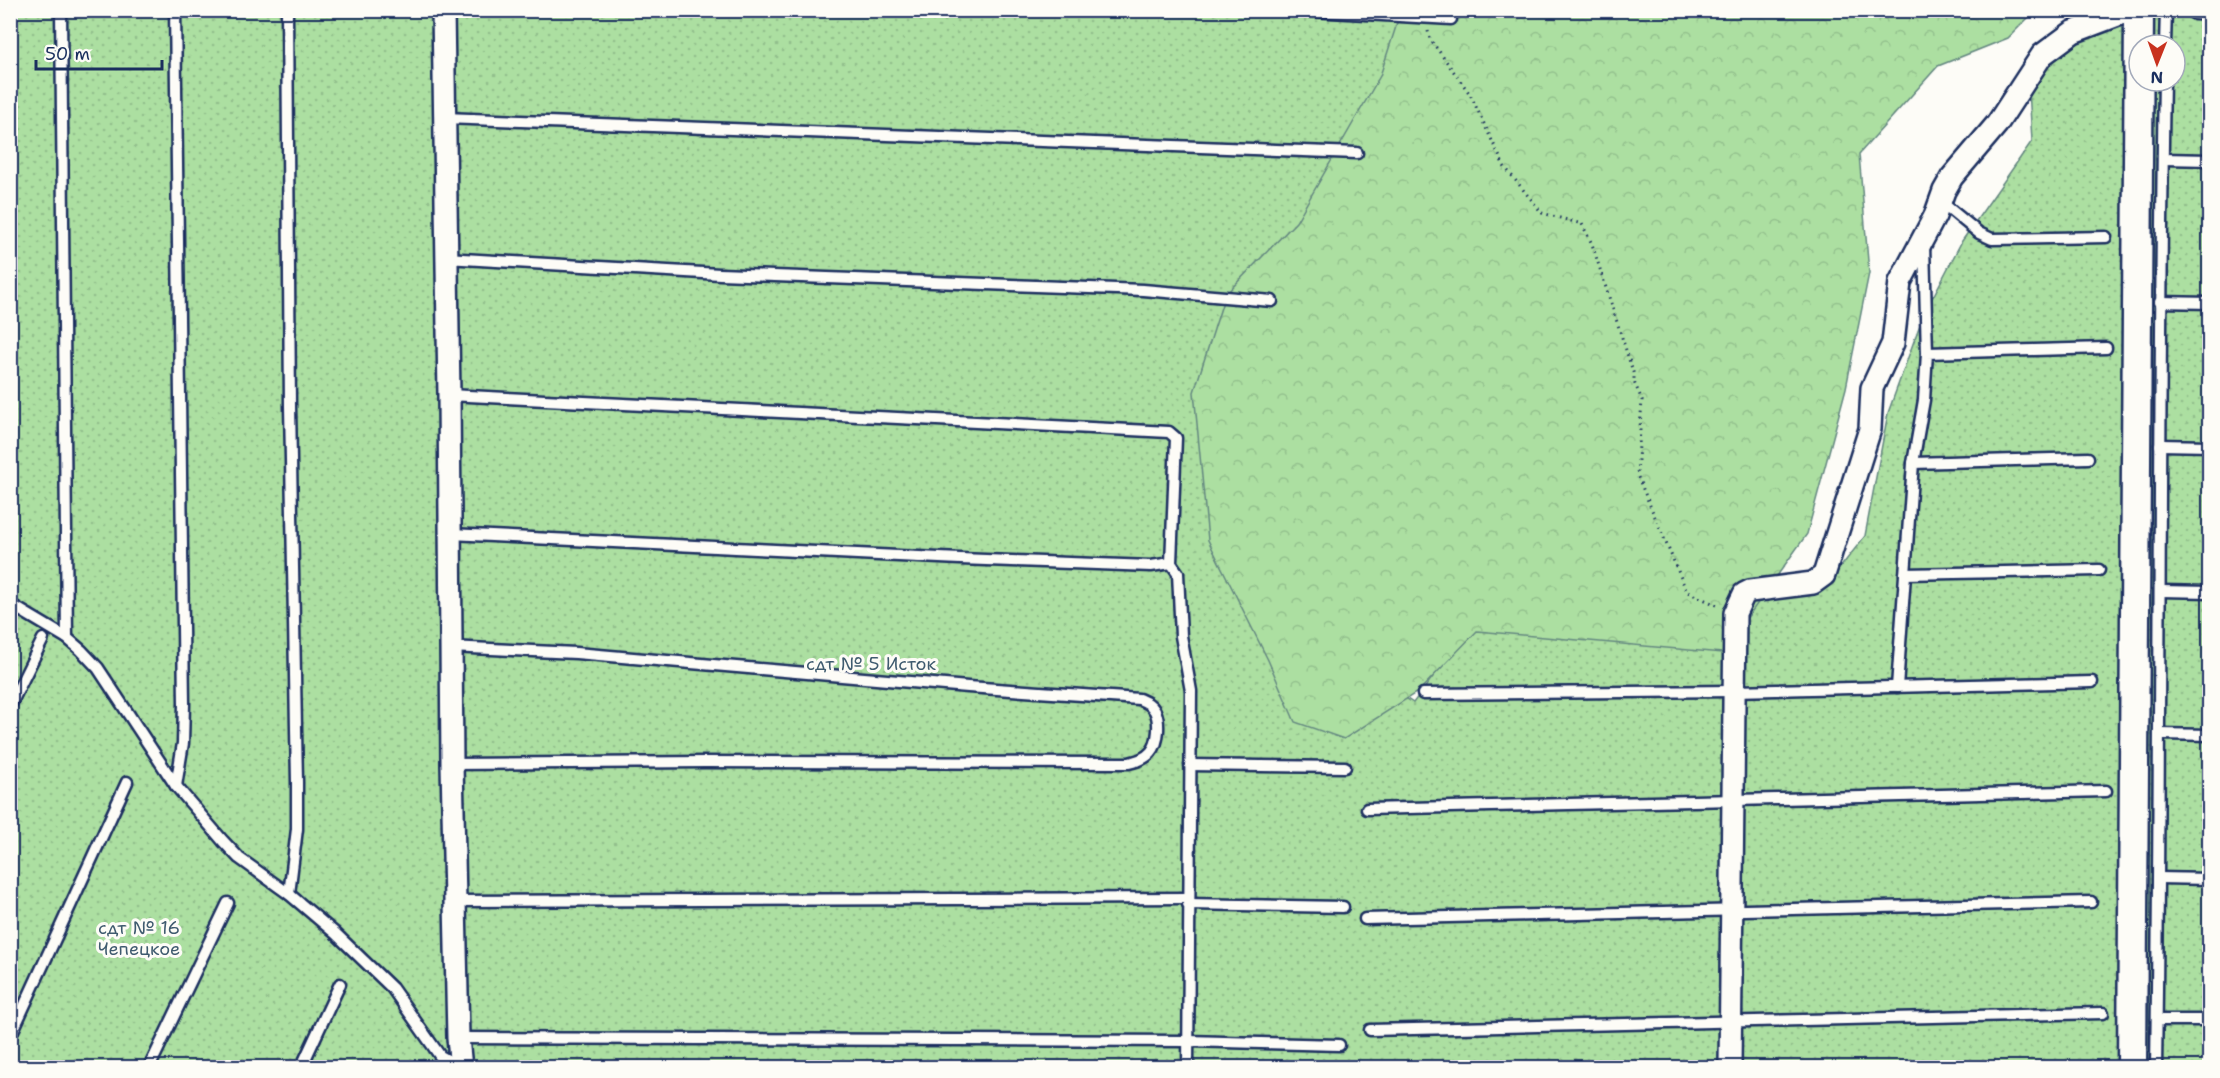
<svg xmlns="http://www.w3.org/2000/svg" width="2220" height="1078" viewBox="0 0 2220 1078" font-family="'Shantell Sans',sans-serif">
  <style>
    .grass { fill: url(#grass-dots); stroke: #648780; stroke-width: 1.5; fill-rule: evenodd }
    .forest { fill: url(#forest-crowns); stroke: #648780; stroke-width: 1.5 }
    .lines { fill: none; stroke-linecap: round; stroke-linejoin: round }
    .lane-casing { stroke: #1b2f5e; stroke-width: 15 }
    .street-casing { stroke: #1b2f5e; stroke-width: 26 }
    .secondary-casing { stroke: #1b2f5e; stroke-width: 33 }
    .path { stroke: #1b2f5e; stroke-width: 3; stroke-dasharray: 1.5 4.5; stroke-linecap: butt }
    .lane { stroke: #fdfcf7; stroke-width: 10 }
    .street { stroke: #fdfcf7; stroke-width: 21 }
    .secondary { stroke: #fdfcf7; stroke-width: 28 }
    .labels { text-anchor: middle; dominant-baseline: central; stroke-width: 6; stroke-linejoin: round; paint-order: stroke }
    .park-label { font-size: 18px; fill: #3f5b6f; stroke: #fdfcf7 }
  </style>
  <defs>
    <pattern id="grass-dots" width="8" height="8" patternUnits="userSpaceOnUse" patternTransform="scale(1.5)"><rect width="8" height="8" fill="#acdfa1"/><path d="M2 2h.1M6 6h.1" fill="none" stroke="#93c08d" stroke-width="1.8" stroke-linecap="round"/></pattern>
    <pattern id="forest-crowns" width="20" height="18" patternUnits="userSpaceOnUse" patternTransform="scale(1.5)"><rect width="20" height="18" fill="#acdfa1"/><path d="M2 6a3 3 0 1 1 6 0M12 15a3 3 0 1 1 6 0" fill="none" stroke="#93c08d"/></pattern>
  </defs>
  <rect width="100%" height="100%" fill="#fdfcf7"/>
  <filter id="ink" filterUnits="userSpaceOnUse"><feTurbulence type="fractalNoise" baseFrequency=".0167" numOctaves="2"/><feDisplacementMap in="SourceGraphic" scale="12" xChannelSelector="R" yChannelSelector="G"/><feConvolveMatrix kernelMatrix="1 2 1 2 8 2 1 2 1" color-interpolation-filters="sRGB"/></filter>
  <g filter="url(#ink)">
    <path class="grass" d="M 10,11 L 1466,11 L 1373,675 L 1413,703 L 1548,526 L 1713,599 L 1825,587 L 1865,536 L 1888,413 L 1923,316 L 1962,241 L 2032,141 L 2029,89 L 2065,40 L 2151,11 L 2209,11 L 2209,1067 L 11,1067 ZM 2139,45 L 2175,45 L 2175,81 L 2139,81 Z"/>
    <path class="forest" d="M 1401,11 L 2035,11 L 2008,38 L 1938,66 L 1859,154 L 1869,273 L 1846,388 L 1807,534 L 1722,653 L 1477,631 L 1419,691 L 1344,739 L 1295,722 L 1268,660 L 1208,540 L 1194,392 L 1225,295 L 1296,222 L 1380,76 Z"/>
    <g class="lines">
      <g class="lane-casing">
        <g id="lane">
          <path d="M 61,10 L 67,638"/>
          <path d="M 175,10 L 184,704 L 183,743 L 176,786"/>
          <path d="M 287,10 L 290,406 L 297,782 L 297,829 L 289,894"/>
          <path d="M 1296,10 L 1451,19"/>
          <path d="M 2188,10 L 2195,14 L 2210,15"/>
          <path d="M 2165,45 L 2166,10"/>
          <path d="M 444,118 L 1357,153"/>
          <path d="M 2163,159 L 2210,160"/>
          <path d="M 1940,201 L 1979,233 L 1992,239 L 2106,237"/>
          <path d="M 1924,245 L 1927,353"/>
          <path d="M 446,258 L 720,274 L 1143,290 L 1272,301"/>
          <path d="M 2160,302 L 2210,303"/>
          <path d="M 449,395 L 1169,432 L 1176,438 L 1171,563 L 1178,573 L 1181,636 L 1191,691 L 1188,1068"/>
          <path d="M 2160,445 L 2210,446"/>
          <path d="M 1913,463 L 2088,458"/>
          <path d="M 451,534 L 960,559 L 1151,566 L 1171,563"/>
          <path d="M 1905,574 L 2099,570"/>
          <path d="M 2161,591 L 2210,592"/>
          <path d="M 10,604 L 67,638 L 81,650 L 98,668 L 176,786 L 223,841 L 239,858 L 289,894 L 335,933 L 392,988 L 440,1056 L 460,1067"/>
          <path d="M 450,647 L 576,653 L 968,687 L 1139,699 C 1146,702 1151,704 1155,711 C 1160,721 1159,743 1151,752 C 1145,759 1137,761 1129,763 L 706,762 L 452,764"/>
          <path d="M 1897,687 L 1913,463 L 1924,400 L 1927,353 L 2106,348"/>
          <path d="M 1423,694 L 1734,691 L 2092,682"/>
          <path d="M 10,706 L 43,639"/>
          <path d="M 2160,734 L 2210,735"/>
          <path d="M 1190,765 L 1345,767"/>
          <path d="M 1367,809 L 2106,791"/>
          <path d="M 2159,878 L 2210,879"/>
          <path d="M 455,901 L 1188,898"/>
          <path d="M 1188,904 L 1343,907"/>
          <path d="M 1365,919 L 2091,902"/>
          <path d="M 2157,1020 L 2210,1020"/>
          <path d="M 1370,1030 L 2103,1013"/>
          <path d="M 10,1037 L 127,782"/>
          <path d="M 458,1038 L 1188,1041 L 1339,1045"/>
          <path d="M 149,1068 L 228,903"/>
          <path d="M 301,1068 L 340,984"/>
          <path d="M 2156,1068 C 2161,739 2158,410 2164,81"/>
        </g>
      </g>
      <g class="street-casing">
        <g id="street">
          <path d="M 443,10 L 449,395 L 452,764 L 458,1038 L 461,1068"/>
          <path d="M 1730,1068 L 1735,613 L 1744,594 L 1750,591 L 1813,583 L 1824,575 L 1870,429 L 1872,388 L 1893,343 L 1900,282 L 1935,216 L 1944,191 L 1952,177 L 1997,124 L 2042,55 L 2073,32 L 2131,10"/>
        </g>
      </g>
      <g class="secondary-casing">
        <path id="secondary" d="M 2132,1068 L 2139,10"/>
      </g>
      <path class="path" d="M 1428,31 L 1430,39 L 1470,94 L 1504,166 L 1542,213 L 1582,224 L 1592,244 L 1634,375 L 1634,382 L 1642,400 L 1637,475 L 1687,592 L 1719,606"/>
      <use href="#lane" class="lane"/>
      <use href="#street" class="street"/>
      <use href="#secondary" class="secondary"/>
    </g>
  </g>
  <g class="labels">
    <g class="park-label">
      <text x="871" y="664">сдт № 5 Исток</text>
      <text x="139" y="928">сдт № 16<tspan x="139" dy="21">Чепецкое</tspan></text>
    </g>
  </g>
  <rect width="2220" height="1078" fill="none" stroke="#fdfcf7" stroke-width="36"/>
  <rect x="18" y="18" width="2184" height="1042" fill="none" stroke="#1b2f5e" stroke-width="2" filter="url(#ink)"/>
  <g transform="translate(2157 63) rotate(181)"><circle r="28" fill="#fdfcf7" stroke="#a3aaba" stroke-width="1.5"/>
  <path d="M0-4.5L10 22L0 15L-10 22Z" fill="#c8321e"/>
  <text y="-9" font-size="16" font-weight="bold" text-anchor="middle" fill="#1b2f5e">N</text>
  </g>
  <path d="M36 60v9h126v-9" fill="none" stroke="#1b2f5e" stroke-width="3"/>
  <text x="45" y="60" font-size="18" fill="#1b2f5e" stroke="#fdfcf7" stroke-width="4.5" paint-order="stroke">50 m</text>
</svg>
